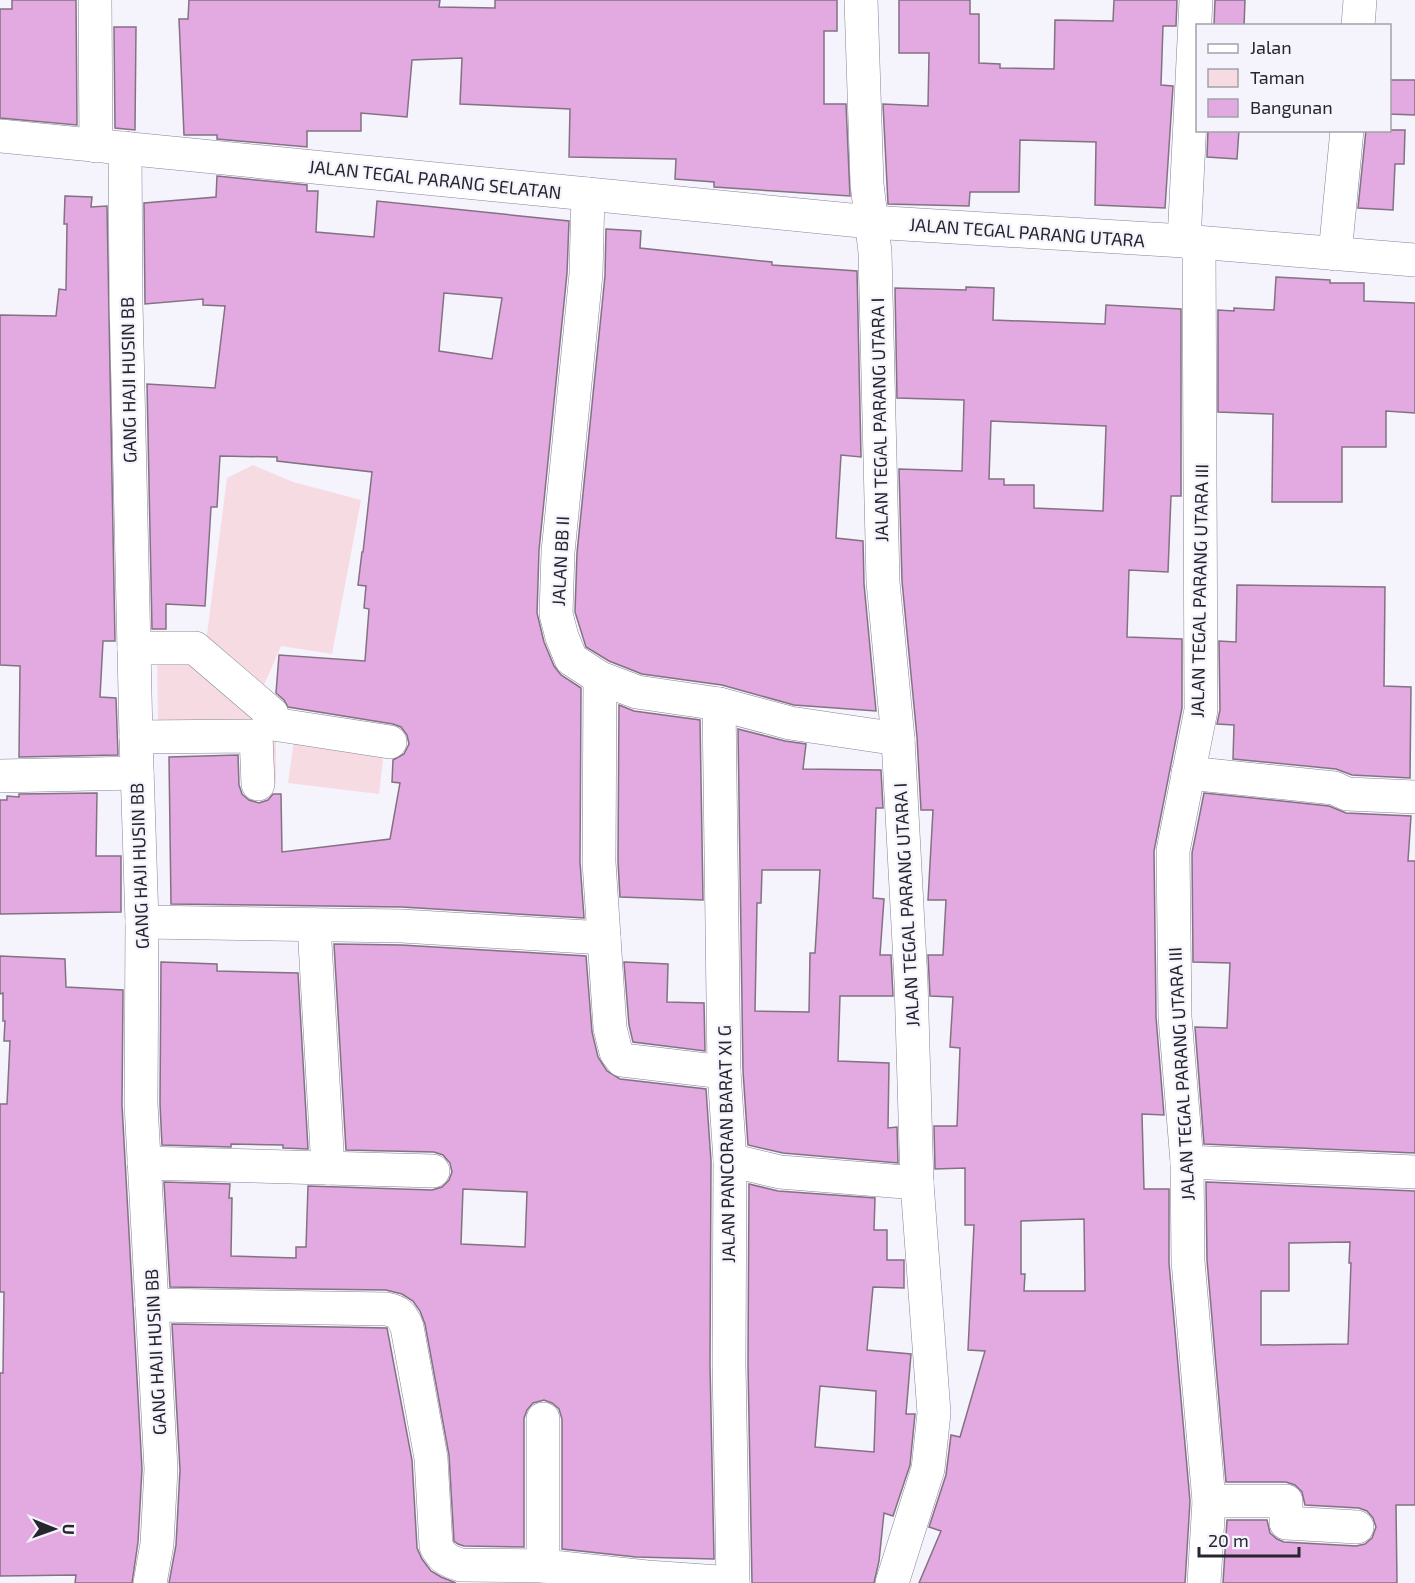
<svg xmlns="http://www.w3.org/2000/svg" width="1415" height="1583" viewBox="0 0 1415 1583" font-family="'Exo 2',sans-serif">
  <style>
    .green { fill: #f7dbe3 }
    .building { fill: #e3a9e1; stroke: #827282; stroke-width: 1.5; fill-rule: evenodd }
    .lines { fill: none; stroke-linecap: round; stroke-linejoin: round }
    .minor-casing { stroke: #898398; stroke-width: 34 }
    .minor { stroke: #fff; stroke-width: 33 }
    .labels { text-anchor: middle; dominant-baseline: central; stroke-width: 4.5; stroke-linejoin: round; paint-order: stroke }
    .street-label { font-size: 18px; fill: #27252d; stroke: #f5f3fc }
  </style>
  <rect width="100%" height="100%" fill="#f5f3fc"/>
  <g class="green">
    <path d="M 253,465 L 293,482 L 361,500 L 332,654 L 281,646 L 261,692 L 206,642 L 227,478 Z"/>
    <path d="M 157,654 L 196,654 L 276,729 L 276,784 L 260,785 L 259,728 L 158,726 Z"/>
    <path d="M 294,740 L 384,751 L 379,794 L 288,783 Z"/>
  </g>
  <g class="building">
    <path d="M 12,0 L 76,0 L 77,125 L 0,118 L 0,9 L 12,9 Z"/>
    <path d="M 189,0 L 440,0 L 439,7 L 495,8 L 495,0 L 837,0 L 837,31 L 824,31 L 824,104 L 846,104 L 850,196 L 714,187 L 714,182 L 675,179 L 676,159 L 569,157 L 570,109 L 460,104 L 462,58 L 412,60 L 407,117 L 361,113 L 361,131 L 307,131 L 307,147 L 217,139 L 217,135 L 184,135 L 179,19 L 188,19 Z"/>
    <path d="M 899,0 L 970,0 L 970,14 L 979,14 L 979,63 L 1000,64 L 1000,68 L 1054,69 L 1055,20 L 1113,21 L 1114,0 L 1177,0 L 1176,26 L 1163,26 L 1161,85 L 1173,86 L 1165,208 L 1095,205 L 1096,142 L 1020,140 L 1019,192 L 970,192 L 969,206 L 888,204 L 883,104 L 928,106 L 929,53 L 899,53 Z"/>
    <path d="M 1215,0 L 1245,0 L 1244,26 L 1214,26 Z"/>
    <path d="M 114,27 L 136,27 L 135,130 L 115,128 Z"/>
    <path d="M 1389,80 L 1415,80 L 1415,115 L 1389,114 Z"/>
    <path d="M 1208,130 L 1239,130 L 1237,159 L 1207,157 Z"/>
    <path d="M 1366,130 L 1405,130 L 1404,164 L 1395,164 L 1393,210 L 1358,208 Z"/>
    <path d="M 217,176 L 307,185 L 307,191 L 318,191 L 316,232 L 374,237 L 377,201 L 569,221 L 567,273 L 539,550 L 537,613 L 544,642 L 554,666 L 561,675 L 581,688 L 580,862 L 584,918 L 402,907 L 171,904 L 169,757 L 238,755 L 239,785 L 242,794 L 249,800 L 259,803 L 268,800 L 273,794 L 281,794 L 282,852 L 390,839 L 400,783 L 392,782 L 393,760 L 404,754 L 409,744 L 407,735 L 401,727 L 393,724 L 288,707 L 284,700 L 276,693 L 279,655 L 365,661 L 369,609 L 364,608 L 366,586 L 358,585 L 362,552 L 363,552 L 372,472 L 277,461 L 277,457 L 220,456 L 217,507 L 211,507 L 205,606 L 166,604 L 166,629 L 152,629 L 147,384 L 215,388 L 225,306 L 203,305 L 203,299 L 145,304 L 144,203 L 216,197 ZM 444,293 L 502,298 L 492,359 L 439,351 Z"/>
    <path d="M 65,196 L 92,197 L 91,207 L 107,206 L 115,641 L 103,641 L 100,697 L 116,698 L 118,755 L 19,757 L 20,666 L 0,665 L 0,315 L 56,316 L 59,289 L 66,290 L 67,224 L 64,224 Z"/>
    <path d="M 606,229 L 641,231 L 640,248 L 772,262 L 772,265 L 857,271 L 861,457 L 841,455 L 836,538 L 863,541 L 864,584 L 876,711 L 794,705 L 722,685 L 642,674 L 609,661 L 586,647 L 575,612 L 577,553 L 605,276 Z"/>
    <path d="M 1276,277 L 1330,280 L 1330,283 L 1364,283 L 1364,301 L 1415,303 L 1415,413 L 1386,411 L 1386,447 L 1342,447 L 1342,502 L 1272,502 L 1273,414 L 1218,412 L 1218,310 L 1234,311 L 1234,308 L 1274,310 Z"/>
    <path d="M 966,287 L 994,288 L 993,320 L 1105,324 L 1106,305 L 1181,309 L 1181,496 L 1171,496 L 1168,572 L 1129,570 L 1127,637 L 1182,639 L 1182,708 L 1154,851 L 1156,1017 L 1164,1115 L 1142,1114 L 1144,1189 L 1169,1189 L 1169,1263 L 1190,1501 L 1185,1583 L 919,1583 L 941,1531 L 929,1527 L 946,1475 L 951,1435 L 960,1437 L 985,1351 L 968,1350 L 974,1225 L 965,1225 L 965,1168 L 935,1169 L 934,1126 L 957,1126 L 960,1048 L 950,1047 L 953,997 L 930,996 L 928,955 L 943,955 L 946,900 L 928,900 L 933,810 L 921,810 L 917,737 L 902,581 L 899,469 L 962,471 L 964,400 L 897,398 L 895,288 L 966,290 ZM 991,421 L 1106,426 L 1103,511 L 1034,508 L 1034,485 L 1004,485 L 1004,479 L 989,479 ZM 1084,1219 L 1085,1291 L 1024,1291 L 1025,1274 L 1021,1274 L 1021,1221 Z"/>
    <path d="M 1237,585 L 1385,587 L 1384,686 L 1411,687 L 1410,778 L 1352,775 L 1336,769 L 1233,759 L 1234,725 L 1217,724 L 1220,710 L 1219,641 L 1236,642 Z"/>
    <path d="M 619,705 L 634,711 L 700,720 L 703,900 L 620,897 L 618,861 Z"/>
    <path d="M 738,729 L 785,741 L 806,744 L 803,769 L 881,770 L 883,808 L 876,808 L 873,898 L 884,899 L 880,955 L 891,955 L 893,996 L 840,996 L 838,1061 L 889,1063 L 888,1128 L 897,1127 L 898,1163 L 783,1153 L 748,1145 L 743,1071 ZM 762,870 L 820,870 L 815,953 L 810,953 L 809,1012 L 755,1011 L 757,903 L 761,903 Z"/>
    <path d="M 97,793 L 96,856 L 121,856 L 121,912 L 0,914 L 0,800 L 7,800 L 7,796 L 19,797 L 19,794 Z"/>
    <path d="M 1204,793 L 1329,806 L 1346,813 L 1411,816 L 1408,861 L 1415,861 L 1415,1153 L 1204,1144 L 1195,1027 L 1227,1028 L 1230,963 L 1193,962 L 1192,853 Z"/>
    <path d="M 334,944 L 401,945 L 586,956 L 592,1032 L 598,1057 L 607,1071 L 620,1079 L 706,1089 L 711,1161 L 710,1364 L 714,1559 L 636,1557 L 562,1549 L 562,1419 L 559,1409 L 552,1403 L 544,1400 L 533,1403 L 527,1410 L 524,1418 L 524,1547 L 464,1546 L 458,1544 L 454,1541 L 449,1455 L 425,1324 L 420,1311 L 413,1301 L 402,1294 L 386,1290 L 170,1287 L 164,1182 L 230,1184 L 229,1198 L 232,1198 L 231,1256 L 296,1258 L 296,1247 L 306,1247 L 308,1186 L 432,1190 L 442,1187 L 449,1180 L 452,1172 L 450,1163 L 443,1155 L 434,1152 L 346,1150 ZM 463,1189 L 527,1192 L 525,1247 L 461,1244 Z"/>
    <path d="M 0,956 L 65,959 L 66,987 L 123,990 L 122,1105 L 142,1469 L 138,1542 L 132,1583 L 75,1583 L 76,1575 L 0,1576 L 0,1373 L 3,1373 L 4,1292 L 0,1292 L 0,1104 L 7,1104 L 10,1041 L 4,1041 L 5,1021 L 3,1021 L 3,993 L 0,994 Z"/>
    <path d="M 161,962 L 217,964 L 217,971 L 298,973 L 308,1149 L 283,1148 L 283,1145 L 231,1144 L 231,1147 L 162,1145 L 160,1104 Z"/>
    <path d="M 624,962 L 668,964 L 667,1002 L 704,1003 L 705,1051 L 633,1042 L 629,1025 Z"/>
    <path d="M 1206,1182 L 1415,1191 L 1415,1505 L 1396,1505 L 1397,1583 L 1223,1583 L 1227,1520 L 1267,1520 L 1270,1533 L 1277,1539 L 1284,1542 L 1356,1546 L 1365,1544 L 1372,1538 L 1376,1527 L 1373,1518 L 1367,1511 L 1359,1508 L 1305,1505 L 1302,1492 L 1295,1485 L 1286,1482 L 1226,1482 L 1207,1260 ZM 1350,1242 L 1349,1263 L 1351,1263 L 1348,1344 L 1261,1345 L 1261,1291 L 1289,1291 L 1289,1243 Z"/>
    <path d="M 749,1184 L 778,1191 L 875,1198 L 874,1230 L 887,1230 L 887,1260 L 904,1260 L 904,1288 L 873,1287 L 867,1350 L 911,1354 L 906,1414 L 915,1414 L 910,1465 L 893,1516 L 884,1513 L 879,1561 L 874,1583 L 752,1583 L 748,1364 ZM 820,1386 L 876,1391 L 874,1452 L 815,1447 Z"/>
    <path d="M 172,1324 L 387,1328 L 412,1460 L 417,1548 L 422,1559 L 431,1571 L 441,1577 L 456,1583 L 169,1583 L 176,1545 L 180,1470 Z"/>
  </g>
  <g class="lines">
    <g class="minor-casing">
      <g id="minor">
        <path d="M 95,0 L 96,146"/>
        <path d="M 861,0 L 867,184 L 875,252 L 883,582 L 898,739 L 911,981 L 917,1183 L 934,1413 L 928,1469 L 892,1583"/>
        <path d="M 1358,26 L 1360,0"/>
        <path d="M 0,136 L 871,222 L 1184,241 L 1415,260"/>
        <path d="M 125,148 L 126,302 L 136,737 L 142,922 L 141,1104 L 161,1469 L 157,1544 L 150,1583"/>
        <path d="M 588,194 L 586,274 L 558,552 L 556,614 L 562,637 L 571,659 L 600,678 L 637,692 L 719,704 L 790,723 L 898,739"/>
        <path d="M 1184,241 L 1196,0"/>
        <path d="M 1199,243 L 1201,710 L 1173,851 L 1175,1017 L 1187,1162 L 1188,1261 L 1209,1501 L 1204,1583"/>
        <path d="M 1335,254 L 1347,130"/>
        <path d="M 134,648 L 195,648 L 272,714 L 273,724 L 390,742"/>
        <path d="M 600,678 L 599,862 L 610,1028 L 616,1052 L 622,1060 L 724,1072"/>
        <path d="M 719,704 L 724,1072 L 730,1160 L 729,1364 L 733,1583"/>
        <path d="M 136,737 L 256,736 L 258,784"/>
        <path d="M 1188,773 L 1334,788 L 1347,794 L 1415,797"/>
        <path d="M 0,776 L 137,773"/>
        <path d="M 142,922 L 402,926 L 604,938"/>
        <path d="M 314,925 L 328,1168"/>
        <path d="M 730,1160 L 780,1172 L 917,1183"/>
        <path d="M 1187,1162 L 1415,1172"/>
        <path d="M 144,1163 L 433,1171"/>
        <path d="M 152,1305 L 386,1309 C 398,1311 402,1315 407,1327 L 431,1458 L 436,1546 C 442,1558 448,1561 461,1565 L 543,1566 L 647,1577 L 733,1583"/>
        <path d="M 543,1419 L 543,1566"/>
        <path d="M 1209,1501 L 1286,1501 L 1286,1523 L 1357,1527"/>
      </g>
    </g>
    <use href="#minor" class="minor"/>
  </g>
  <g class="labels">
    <g class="street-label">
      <text transform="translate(435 179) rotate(6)">JALAN TEGAL PARANG SELATAN</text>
      <text transform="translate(1027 232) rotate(4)">JALAN TEGAL PARANG UTARA</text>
      <text transform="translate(128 380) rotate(-91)">GANG HAJI HUSIN BB</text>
      <text transform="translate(879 420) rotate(-91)">JALAN TEGAL PARANG UTARA I</text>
      <text transform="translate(560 561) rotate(-87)">JALAN BB II</text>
      <text transform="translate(1199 591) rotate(-89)">JALAN TEGAL PARANG UTARA III</text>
      <text transform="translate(139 866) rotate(-92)">GANG HAJI HUSIN BB</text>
      <text transform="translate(906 905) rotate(-93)">JALAN TEGAL PARANG UTARA I</text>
      <text transform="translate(1181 1074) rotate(-93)">JALAN TEGAL PARANG UTARA III</text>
      <text transform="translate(726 1144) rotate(-91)">JALAN PANCORAN BARAT XI G</text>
      <text transform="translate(155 1352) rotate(-93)">GANG HAJI HUSIN BB</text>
    </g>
  </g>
  <rect x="1196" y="24" width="195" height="108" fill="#f5f3fc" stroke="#a3a1a9" stroke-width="1.5"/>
  <rect x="1208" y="44" width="30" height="9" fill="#ffffff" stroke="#a3a1a9" stroke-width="1.5"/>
  <text x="1250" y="54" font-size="18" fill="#27252d">Jalan</text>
  <rect x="1208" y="69" width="30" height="18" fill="#f7dbe3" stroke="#a3a1a9" stroke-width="1.5"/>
  <text x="1250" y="84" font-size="18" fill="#27252d">Taman</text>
  <rect x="1208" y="99" width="30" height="18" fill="#e3a9e1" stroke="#a3a1a9" stroke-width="1.5"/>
  <text x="1250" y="114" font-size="18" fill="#27252d">Bangunan</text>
  <g transform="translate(54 1529) rotate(91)" stroke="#f5f3fc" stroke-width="4.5" paint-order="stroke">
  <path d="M0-4.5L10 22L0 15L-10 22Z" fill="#27252d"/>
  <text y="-9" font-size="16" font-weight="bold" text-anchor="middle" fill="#27252d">U</text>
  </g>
  <path d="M1199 1547v9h100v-9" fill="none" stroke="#27252d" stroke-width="3"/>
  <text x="1208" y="1547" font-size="18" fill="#27252d" stroke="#f5f3fc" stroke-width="4.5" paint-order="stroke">20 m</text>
</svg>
